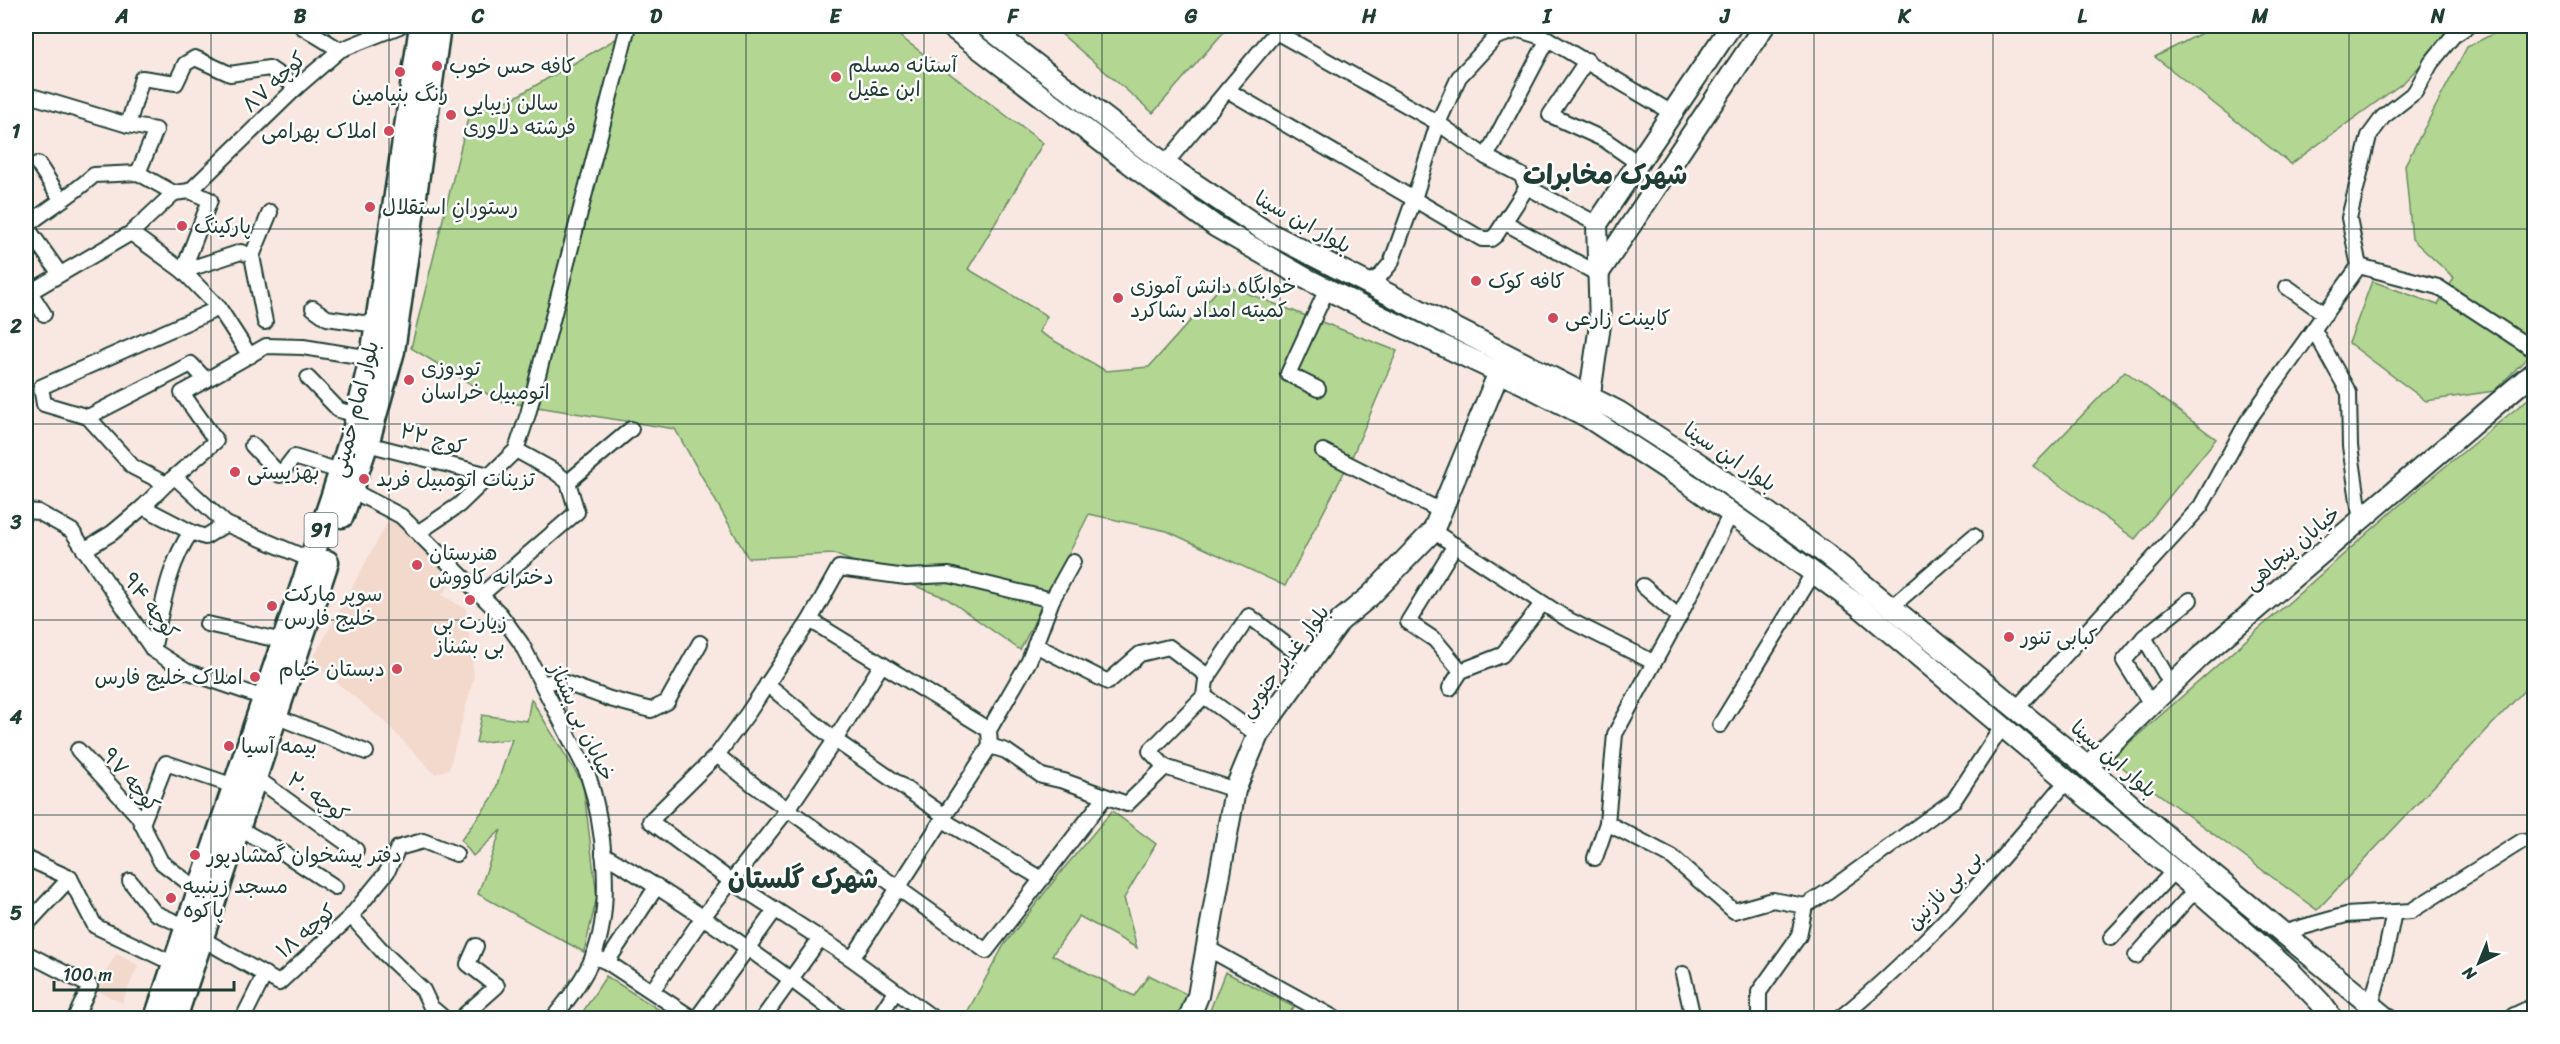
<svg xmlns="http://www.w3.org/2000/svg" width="2560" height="1044" viewBox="0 0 2560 1044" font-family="Sriracha,'Playpen Sans Arabic',sans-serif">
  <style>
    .built { fill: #f3d8cc }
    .green { fill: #b3d792; stroke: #698a63; stroke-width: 1.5 }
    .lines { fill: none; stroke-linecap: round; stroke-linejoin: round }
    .street-casing { stroke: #1f3d34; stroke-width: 18 }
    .secondary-casing { stroke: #1f3d34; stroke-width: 24 }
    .primary-casing { stroke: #1f3d34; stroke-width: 27 }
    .street { stroke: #fff; stroke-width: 14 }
    .secondary { stroke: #fff; stroke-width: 20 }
    .primary { stroke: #fff; stroke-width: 22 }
    .grid { fill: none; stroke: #1f3d34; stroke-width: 1.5; stroke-opacity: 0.55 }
    .poi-dot { fill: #d1495b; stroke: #fff; stroke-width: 2 }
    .labels { text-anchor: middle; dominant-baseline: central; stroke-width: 5; stroke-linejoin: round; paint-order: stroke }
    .shield { fill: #fff; stroke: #627771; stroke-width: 1.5 }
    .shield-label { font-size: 20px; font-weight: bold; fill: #1f3d34 }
    .poi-label { font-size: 21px; fill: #1f3d34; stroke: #fff; text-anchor: start }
    .street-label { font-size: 21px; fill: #1f3d34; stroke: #fff }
    .district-label { font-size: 27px; font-weight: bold; fill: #1f3d34; stroke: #fff }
    .neatline { fill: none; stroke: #1f3d34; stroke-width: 2 }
    .grid-label { font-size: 20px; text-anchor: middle; font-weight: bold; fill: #1f3d34 }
  </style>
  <rect width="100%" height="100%" fill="#f8e8e1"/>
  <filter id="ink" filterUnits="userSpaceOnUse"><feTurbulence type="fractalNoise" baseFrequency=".0167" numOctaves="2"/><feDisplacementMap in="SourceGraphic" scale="12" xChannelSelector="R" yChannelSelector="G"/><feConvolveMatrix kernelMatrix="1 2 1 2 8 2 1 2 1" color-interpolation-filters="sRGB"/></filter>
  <g filter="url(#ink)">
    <g class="built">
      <path d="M 390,518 L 414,536 L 455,577 L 442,595 L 466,609 L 474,677 L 449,769 L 435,774 L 383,720 L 311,662 Z"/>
      <path d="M 116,954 L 138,965 L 122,1003 L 96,990 Z"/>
    </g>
    <g class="green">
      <path d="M 638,26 L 886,26 L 1043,143 L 968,269 L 1047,316 L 1039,332 L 1106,371 L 1149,367 L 1223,284 L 1397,351 L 1352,457 L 1285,586 L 1167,531 L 1089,514 L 1020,650 L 946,598 L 834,554 L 748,558 L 675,429 L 499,401 L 411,348 L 469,114 L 514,98 Z"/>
      <path d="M 1052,26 L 1229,26 L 1153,113 Z"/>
      <path d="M 2215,26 L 2460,26 L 2404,82 L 2291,164 L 2155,57 Z"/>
      <path d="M 2508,26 L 2534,26 L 2534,351 L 2494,391 L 2426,401 L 2349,343 L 2372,281 L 2438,305 L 2454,278 L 2412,239 L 2405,165 L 2467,47 Z"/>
      <path d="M 2125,371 L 2216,439 L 2135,539 L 2033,466 Z"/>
      <path d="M 2534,394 L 2534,680 L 2317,910 L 2111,759 L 2419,488 Z"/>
      <path d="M 531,699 L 583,784 L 597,897 L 584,952 L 478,894 L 501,830 L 473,856 L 461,840 L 493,797 L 512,739 L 476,743 L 482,715 L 527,721 Z"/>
      <path d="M 1112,811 L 1156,844 L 1124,898 L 1137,948 L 1079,916 L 1052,955 L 1134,996 L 1149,975 L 1188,995 L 1179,1018 L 964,1018 L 1004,945 L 1060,873 Z"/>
      <path d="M 1225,972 L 1294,1007 L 1286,1018 L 1207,1018 Z"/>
      <path d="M 606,976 L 672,1018 L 579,1018 Z"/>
    </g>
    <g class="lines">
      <g class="street-casing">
        <g id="street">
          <path d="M 301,26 L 340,50"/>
          <path d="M 1276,32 L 1438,123 L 1486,157 L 1521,175 L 1527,187 L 1597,224"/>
          <path d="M 1587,60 L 1550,115 L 1605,140 L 1638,163"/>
          <path d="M 1227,90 L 1482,239 L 1491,239 L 1496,235 L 1527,187"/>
          <path d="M 35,97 L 128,125 L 156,130 L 138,173"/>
          <path d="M 128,125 L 142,78 L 176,83 L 185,64 L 195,58 L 230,74 L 269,68 L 297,87"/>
          <path d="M 1486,157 L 1548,39"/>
          <path d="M 38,164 L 61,199"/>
          <path d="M 1165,164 L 1281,26"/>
          <path d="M 190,191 L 297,87 L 340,50 L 400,26"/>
          <path d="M 174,193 L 131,233 L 183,271 L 241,252 L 252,256 L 265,322"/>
          <path d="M 1504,222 L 1598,274"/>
          <path d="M 252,256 L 270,212"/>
          <path d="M 2359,266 L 2438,287 L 2534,350"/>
          <path d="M 60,274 L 26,226 C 49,208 73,194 94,175 L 138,173 L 174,193 L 190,191 L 210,200 L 183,271 L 219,308"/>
          <path d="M 1367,284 L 1380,276 L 1391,263 L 1414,199 L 1438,123 L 1459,77 L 1496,37 L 1519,30 L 1548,39 L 1672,113"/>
          <path d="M 2287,287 L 2325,314"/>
          <path d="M 313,308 L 327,318 L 376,325"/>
          <path d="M 44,314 L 30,292 L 131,233"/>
          <path d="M 2314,330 L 2349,393 L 2350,446 L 2361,521"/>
          <path d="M 250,356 L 219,308 L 41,387 L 44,404 L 88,417 L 133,467 L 166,484 L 143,507 L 191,532 L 205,537 L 226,524 L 311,560"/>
          <path d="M 308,378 L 339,410 L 357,415"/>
          <path d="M 206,380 L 266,346 L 303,347 L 371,358"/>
          <path d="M 1318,389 L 1288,374 L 1327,289"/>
          <path d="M 88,417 L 191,364 L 206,380 L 182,393 L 216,441 L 166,484"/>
          <path d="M 367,444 L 489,475"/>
          <path d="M 252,445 L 280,475 L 294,457 L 340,471"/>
          <path d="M 516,450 L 528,414 L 628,26"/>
          <path d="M 1323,451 L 1441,511"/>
          <path d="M 175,477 L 226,524"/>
          <path d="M 351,490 L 401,516 L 500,614 L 521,643 L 587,772 C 604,822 614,907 593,957 C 584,979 568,1000 553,1018"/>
          <path d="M 26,511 L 38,512 L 72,531 L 153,650 L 186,671 L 264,698"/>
          <path d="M 1433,531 L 1567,619 L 1653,662"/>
          <path d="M 419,532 L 459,505 L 516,450 L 554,471 L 568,482 L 631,429"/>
          <path d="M 1455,545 L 1408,622 L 1435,640 L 1461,671"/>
          <path d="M 84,550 L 112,533 L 143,507"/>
          <path d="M 1643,586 L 1679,617"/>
          <path d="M 481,595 L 577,512 L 568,482"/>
          <path d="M 1891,607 L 1974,536"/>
          <path d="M 810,620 L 989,730"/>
          <path d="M 207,624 L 283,641"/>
          <path d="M 2144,637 L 2190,600"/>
          <path d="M 1035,645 L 1108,682 L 1140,654 L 1169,647 L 1209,677"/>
          <path d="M 153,650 C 162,611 167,566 191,532"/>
          <path d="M 543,684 L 557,680 L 610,699 L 651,710 L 667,702 L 700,643"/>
          <path d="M 767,684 L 835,740 L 945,816"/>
          <path d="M 1450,688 L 1461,671 L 1502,655 L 1542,604"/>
          <path d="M 1204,696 L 1206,680 L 1249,616 L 1310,663"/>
          <path d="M 2151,704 L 2124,661 L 2144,637 L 2171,684"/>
          <path d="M 2016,709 L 2201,506 L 2247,422 L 2359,266 L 2349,218 L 2369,136 L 2383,117 L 2415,92 L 2431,63 L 2453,36 L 2468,26"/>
          <path d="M 275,716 L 366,752"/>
          <path d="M 1720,725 L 1814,572"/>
          <path d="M 990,746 L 1006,751 L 1042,776 L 1064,781 L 1127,804 L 1165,767 L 1235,790"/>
          <path d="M 78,750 L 138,816 L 161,862 L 198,890"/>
          <path d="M 717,755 L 755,786 L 986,951 L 1105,797"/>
          <path d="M 1165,767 L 1150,751 L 1204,696 L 1258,735"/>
          <path d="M 255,777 L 356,850"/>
          <path d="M 943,820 L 1042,879"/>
          <path d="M 1607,823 L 1672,857 L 1734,911 L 1773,900 L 1805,906"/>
          <path d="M 142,824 L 166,763 L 234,786"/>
          <path d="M 238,828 L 285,854 L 335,887"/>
          <path d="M 603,854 C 687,903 765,959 842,1018"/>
          <path d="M 26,858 L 70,878"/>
          <path d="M 1595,858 L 1607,823 L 1615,734 L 1679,617 L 1731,513"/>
          <path d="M 70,878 L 95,926 L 174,964"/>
          <path d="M 130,881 L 155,913 L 187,927"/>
          <path d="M 351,916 L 387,872 L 398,848 L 423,841 L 456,854"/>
          <path d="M 26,925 L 70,878"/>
          <path d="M 2282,933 L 2346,915 L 2411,911 L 2522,841"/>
          <path d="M 201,938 L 279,983 L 351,916 L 385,954 L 423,990 L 431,1007 L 444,1018"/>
          <path d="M 2111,938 L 2174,871"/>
          <path d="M 1207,948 L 1334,1018"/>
          <path d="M 26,953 L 90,986 L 75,1018"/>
          <path d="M 593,956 L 607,962 L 692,1018"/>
          <path d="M 2136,956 L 2196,889"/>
          <path d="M 852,959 L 990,746 L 989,730 L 1029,661 L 1052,600 L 1073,562"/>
          <path d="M 607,962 L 657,886"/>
          <path d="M 1683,974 L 1693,1018"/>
          <path d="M 652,991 L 703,917 L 788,809 L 835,740 L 882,664"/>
          <path d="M 2371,1005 L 2386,951 L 2394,912"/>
          <path d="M 243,1018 L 265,974"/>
          <path d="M 461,1018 L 497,986 L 468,964 L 476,946"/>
          <path d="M 697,1018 L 775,910"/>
          <path d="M 763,1018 L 819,940"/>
          <path d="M 878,1018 L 895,992"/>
          <path d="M 933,1018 L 852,959 L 731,881 L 650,821 L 717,755 L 748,713 L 810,620 L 839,568 L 906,577 L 949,575 L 1052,600"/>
          <path d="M 1759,1018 L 1759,992 L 1799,936 L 1805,906 L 1827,892 L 1954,800 L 2002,727"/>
          <path d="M 1840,1018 C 1925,949 1997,865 2067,781"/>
        </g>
      </g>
      <g class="secondary-casing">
        <g id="secondary">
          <path d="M 950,26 L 1157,184 L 1215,226 L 1305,278 L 1382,317 L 1526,385 L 1586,416 L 1691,485 L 1760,534 L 1859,606 L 2196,889 L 2291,972 L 2320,1002 L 2332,1018"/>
          <path d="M 986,26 L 1165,164 L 1265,231 L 1619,412 L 1701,465 L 1774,517 L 1826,554 L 2077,758 L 2180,848 L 2386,1018"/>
          <path d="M 1598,274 L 1764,26"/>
          <path d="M 1588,407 L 1600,325 L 1597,224 L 1731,26"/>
          <path d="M 2087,767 L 2201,656 L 2534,372"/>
          <path d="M 1189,1018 L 1198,996 L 1235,790 L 1258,735 L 1340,621 L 1370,596 L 1433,531 L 1499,372"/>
          <path d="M 2515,1018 L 2534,1009"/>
        </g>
      </g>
      <g class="primary-casing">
        <g id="primary">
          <path d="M 342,516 L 369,437 L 393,351 L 439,26"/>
          <path d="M 156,1018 L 332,498 L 354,430 L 373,350 L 421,26"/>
          <path d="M 175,1018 L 327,562"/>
        </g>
      </g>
      <use href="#street" class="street"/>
      <use href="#secondary" class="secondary"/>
      <use href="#primary" class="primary"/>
    </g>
  </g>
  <path class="grid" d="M 211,26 L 211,1018M 389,26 L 389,1018M 567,26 L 567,1018M 746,26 L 746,1018M 924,26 L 924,1018M 1102,26 L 1102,1018M 1280,26 L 1280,1018M 1458,26 L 1458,1018M 1636,26 L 1636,1018M 1814,26 L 1814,1018M 1993,26 L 1993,1018M 2171,26 L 2171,1018M 2349,26 L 2349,1018M 26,229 L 2534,229M 26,424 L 2534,424M 26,620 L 2534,620M 26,815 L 2534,815"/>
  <g class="poi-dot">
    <circle cx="437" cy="66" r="6"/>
    <circle cx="400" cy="72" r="6"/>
    <circle cx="836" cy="77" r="6"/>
    <circle cx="451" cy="115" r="6"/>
    <circle cx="389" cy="131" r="6"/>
    <circle cx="370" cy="207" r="6"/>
    <circle cx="182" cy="226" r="6"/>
    <circle cx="1476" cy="281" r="6"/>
    <circle cx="1118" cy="298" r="6"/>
    <circle cx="1553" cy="318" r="6"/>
    <circle cx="409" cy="380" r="6"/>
    <circle cx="235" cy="472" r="6"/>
    <circle cx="364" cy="479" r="6"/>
    <circle cx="417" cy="565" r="6"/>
    <circle cx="470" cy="600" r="6"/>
    <circle cx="272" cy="606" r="6"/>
    <circle cx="2009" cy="637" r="6"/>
    <circle cx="397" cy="669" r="6"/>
    <circle cx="255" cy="677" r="6"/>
    <circle cx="229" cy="746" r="6"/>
    <circle cx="195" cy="855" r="6"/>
    <circle cx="171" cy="898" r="6"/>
  </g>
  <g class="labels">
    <rect class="shield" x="304.5" y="513" width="33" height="34" rx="4.5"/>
    <g class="shield-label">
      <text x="321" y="530">91</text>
    </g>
    <g class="poi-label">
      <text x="848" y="65">آستانه مسلم<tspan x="848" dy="24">ابن عقیل</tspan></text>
      <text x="449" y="66">کافه حس خوب</text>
      <text x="400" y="94" text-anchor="middle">رنگ بنیامین</text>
      <text x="463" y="103">سالن زیبایی<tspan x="463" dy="24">فرشته دلاوری</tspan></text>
      <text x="377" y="131" text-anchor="end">املاک بهرامی</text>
      <text x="382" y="207">رستورانِ استقلال</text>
      <text x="194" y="226">پارکینگ</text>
      <text x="1488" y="281">کافه کوک</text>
      <text x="1130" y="286">خوابگاه دانش آموزی<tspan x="1130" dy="24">کمیته امداد بشاکرد</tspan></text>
      <text x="1565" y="318">کابینت زارعی</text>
      <text x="421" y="368">تودوزی<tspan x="421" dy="24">اتومبیل خراسان</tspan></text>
      <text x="247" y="472">بهزیستی</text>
      <text x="376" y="479">تزینات اتومبیل فربد</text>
      <text x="429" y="553">هنرستان<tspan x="429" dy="24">دخترانه کاووش</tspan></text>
      <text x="284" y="594">سوپر مارکت<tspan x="284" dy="24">خلیج فارس</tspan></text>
      <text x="470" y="622" text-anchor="middle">زیارت بی<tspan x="470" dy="24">بی بشناز</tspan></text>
      <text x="2021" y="637">کبابی تنور</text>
      <text x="385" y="669" text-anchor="end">دبستان خیام</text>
      <text x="243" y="677" text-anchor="end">املاک خلیج فارس</text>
      <text x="241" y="746">بیمه آسیا</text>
      <text x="207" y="855">دفتر پیشخوان گمشادپور</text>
      <text x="183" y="886">مسجد زینبیه<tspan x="183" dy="24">پاکوه</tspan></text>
    </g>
    <g class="street-label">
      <text transform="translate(274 82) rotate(-43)">کوچه ۸۷</text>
      <text transform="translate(1303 222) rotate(29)">بلوار ابن سینا</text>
      <text transform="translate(355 409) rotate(-76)">بلوار امام خمینی</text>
      <text transform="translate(433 439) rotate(15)">کوچ ۲۲</text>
      <text transform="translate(1730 457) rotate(34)">بلوار ابن سینا</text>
      <text transform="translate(2292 548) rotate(-40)">خیابان پنجاهی</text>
      <text transform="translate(151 606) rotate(53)">کوچه ۹۴</text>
      <text transform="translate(1284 661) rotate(-53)">بلوار غدیر جنوبی</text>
      <text transform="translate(582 722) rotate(65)">خیابان بی بشناز</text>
      <text transform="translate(2114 759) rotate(41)">بلوار ابن سینا</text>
      <text transform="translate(131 780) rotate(50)">کوچه ۹۷</text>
      <text transform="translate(318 797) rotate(36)">کوچه ۲۰</text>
      <text transform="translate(1944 890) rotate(-47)">بی بی نازنین</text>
      <text transform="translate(306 931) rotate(-40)">کوچه ۱۸</text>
    </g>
    <g class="district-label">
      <text x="1605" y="175">شهرک مخابرات</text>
      <text x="803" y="879">شهرک گلستان</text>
    </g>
  </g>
  <rect width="2560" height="1044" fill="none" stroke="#fff" stroke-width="66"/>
  <g transform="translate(2479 963) rotate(223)" stroke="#ffffff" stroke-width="4.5" paint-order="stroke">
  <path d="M0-4.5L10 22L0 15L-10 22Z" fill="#1f3d34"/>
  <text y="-9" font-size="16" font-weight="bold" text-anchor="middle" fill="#1f3d34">N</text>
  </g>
  <path d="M54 981v9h180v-9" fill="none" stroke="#1f3d34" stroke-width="3"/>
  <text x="63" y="981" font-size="18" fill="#1f3d34" stroke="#ffffff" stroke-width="4.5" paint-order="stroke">100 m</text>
  <rect x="33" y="33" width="2494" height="978" class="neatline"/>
  <g class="grid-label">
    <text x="122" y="23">A</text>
    <text x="300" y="23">B</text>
    <text x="478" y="23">C</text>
    <text x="656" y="23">D</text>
    <text x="835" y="23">E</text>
    <text x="1013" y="23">F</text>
    <text x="1191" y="23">G</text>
    <text x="1369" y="23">H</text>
    <text x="1547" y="23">I</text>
    <text x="1725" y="23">J</text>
    <text x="1904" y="23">K</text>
    <text x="2082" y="23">L</text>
    <text x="2260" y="23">M</text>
    <text x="2438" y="23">N</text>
    <text x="16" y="138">1</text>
    <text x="16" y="333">2</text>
    <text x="16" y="529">3</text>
    <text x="16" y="724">4</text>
    <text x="16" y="920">5</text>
  </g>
</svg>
